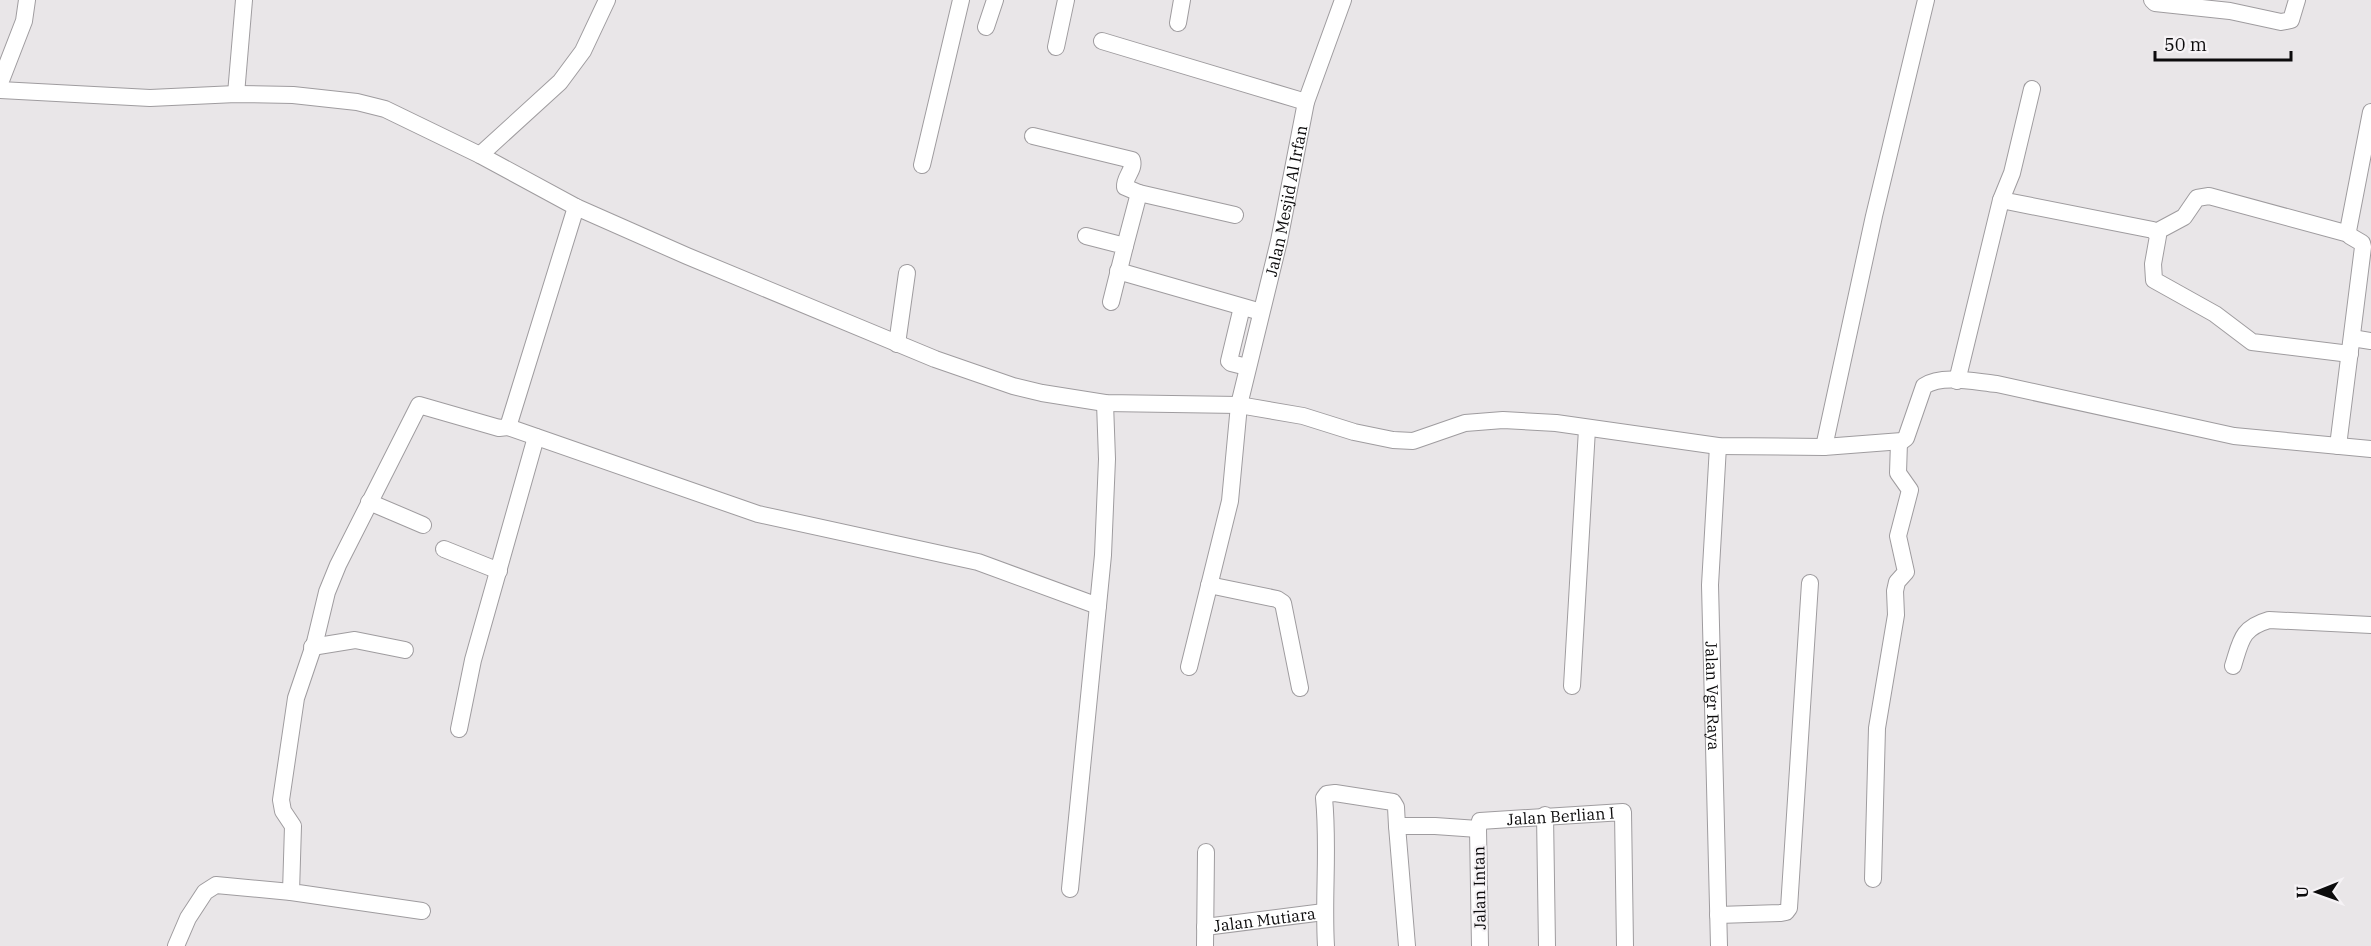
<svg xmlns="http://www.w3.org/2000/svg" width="2371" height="946" viewBox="0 0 2371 946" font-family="'IBM Plex Serif',serif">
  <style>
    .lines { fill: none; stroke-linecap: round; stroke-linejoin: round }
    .street-casing { stroke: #9f9c9f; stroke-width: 18 }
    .street { stroke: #fff; stroke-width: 16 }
    .labels { text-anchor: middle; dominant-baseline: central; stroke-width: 4.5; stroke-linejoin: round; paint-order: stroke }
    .street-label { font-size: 16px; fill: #0c0b0c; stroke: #f6f3f6 }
  </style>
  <rect width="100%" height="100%" fill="#e9e6e8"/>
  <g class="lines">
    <g class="street-casing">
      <g id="street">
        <path d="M 2152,0 L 2155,3 L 2230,11 L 2281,22 L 2291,20 L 2297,0"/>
        <path d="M 1178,23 L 1182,0"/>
        <path d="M 986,27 L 995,0"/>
        <path d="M 1102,41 L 1306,102"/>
        <path d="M 1056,47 L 1066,0"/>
        <path d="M 0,83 L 24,21 L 27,0"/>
        <path d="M 0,90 L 150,98 L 236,94 L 293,95 L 357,102 L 385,109 L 480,155 L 576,207 L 687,256 L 935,359 L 1013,386 L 1042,393 L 1105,403 L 1239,405 L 1303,416 L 1354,432 L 1393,440 L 1413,441 L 1465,423 L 1503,420 L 1556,423 L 1718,446 L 1824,447 L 1902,441 L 1906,438 L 1924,386 C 1943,374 1975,382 1997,384 L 2234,436 L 2371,449"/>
        <path d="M 236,94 L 244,0"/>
        <path d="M 1033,136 L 1132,160 C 1135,170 1124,177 1125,187 L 1139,193"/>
        <path d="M 480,155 L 560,82 L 583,51 L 607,0"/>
        <path d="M 922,165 L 961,0"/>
        <path d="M 2001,200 L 2153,230 L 2158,236 L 2153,264 L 2154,280 L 2215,314 L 2252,342 L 2350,354"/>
        <path d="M 2156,232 L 2184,217 L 2197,198 L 2209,196 L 2349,234"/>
        <path d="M 1086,236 L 1125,246 L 1111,302"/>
        <path d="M 1125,246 L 1139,193 L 1235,215"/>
        <path d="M 1118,271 L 1261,312"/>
        <path d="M 1242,307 L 1229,361 L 1231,363 L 1247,367"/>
        <path d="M 2352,338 L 2371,341"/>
        <path d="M 897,344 L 907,273"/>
        <path d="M 1957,381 L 2001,200 L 2012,173 L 2032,89"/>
        <path d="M 508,427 L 758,514 L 978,562 L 1098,606"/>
        <path id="s1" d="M 1718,446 L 1710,585 L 1719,946"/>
        <path d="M 2338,446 L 2363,247 L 2362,243 L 2350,236 L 2348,231 L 2371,112"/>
        <path d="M 1824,447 L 1874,216 L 1926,0"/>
        <path d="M 369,502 L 423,525"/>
        <path d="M 444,549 L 499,571"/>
        <path d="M 1209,585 L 1277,599 L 1283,603 L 1300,688"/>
        <path d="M 312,647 L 355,640 L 405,650"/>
        <path d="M 2233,666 C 2241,641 2241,628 2269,620 L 2371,625"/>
        <path id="s2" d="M 1189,667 L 1230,501 L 1239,405 L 1279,241 L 1306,102 L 1343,0"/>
        <path d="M 1572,686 L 1587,429"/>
        <path d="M 459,729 L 473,660 L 536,437"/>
        <path d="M 1545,815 L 1547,946"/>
        <path d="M 1873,879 L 1877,728 L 1896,615 L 1895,591 L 1897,582 L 1906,572 L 1898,536 L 1910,490 L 1898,473 L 1899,442"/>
        <path d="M 1070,889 L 1103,555 L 1107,459 L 1105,403"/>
        <path d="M 422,911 L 291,892 L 293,826 L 283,811 L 281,800 L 296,698 L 315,642 L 327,592 L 338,565 L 419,405 L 499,428 L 508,427 L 576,207"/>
        <path d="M 1718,915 L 1781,913 L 1786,912 L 1789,908 L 1810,583"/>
        <path id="s3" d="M 1205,927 L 1324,912"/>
        <path d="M 176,946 L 188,918 L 205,892 L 216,885 L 291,892"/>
        <path d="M 1205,946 L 1206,852"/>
        <path d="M 1326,946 C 1323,897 1329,848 1324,798 L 1327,794 L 1335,793 L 1393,802 L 1396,807 L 1397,826"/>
        <path d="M 1407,946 L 1397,826 L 1435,826 L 1478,829"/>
        <path id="s4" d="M 1480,946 L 1478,829 L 1480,821 L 1623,812 L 1625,946"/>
      </g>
    </g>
    <use href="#street" class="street"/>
  </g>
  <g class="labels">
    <g class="street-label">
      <text stroke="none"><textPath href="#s2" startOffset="477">Jalan Mesjid Al Irfan</textPath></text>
      <text stroke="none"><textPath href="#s1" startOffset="250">Jalan Vgr Raya</textPath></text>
      <text stroke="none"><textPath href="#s4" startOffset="206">Jalan Berlian I</textPath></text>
      <text transform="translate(1479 888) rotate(-91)">Jalan Intan</text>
      <text stroke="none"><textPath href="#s3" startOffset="60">Jalan Mutiara</textPath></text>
    </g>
  </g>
  <g transform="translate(2317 892) rotate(269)" stroke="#f6f3f6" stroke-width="4.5" paint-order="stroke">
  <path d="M0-4.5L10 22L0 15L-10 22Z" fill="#0c0b0c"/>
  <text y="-9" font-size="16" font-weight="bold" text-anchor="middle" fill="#0c0b0c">U</text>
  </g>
  <path d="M2155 51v9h136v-9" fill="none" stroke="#0c0b0c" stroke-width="3"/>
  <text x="2164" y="51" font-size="18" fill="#0c0b0c" stroke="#f6f3f6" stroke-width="4.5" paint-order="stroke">50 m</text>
</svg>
